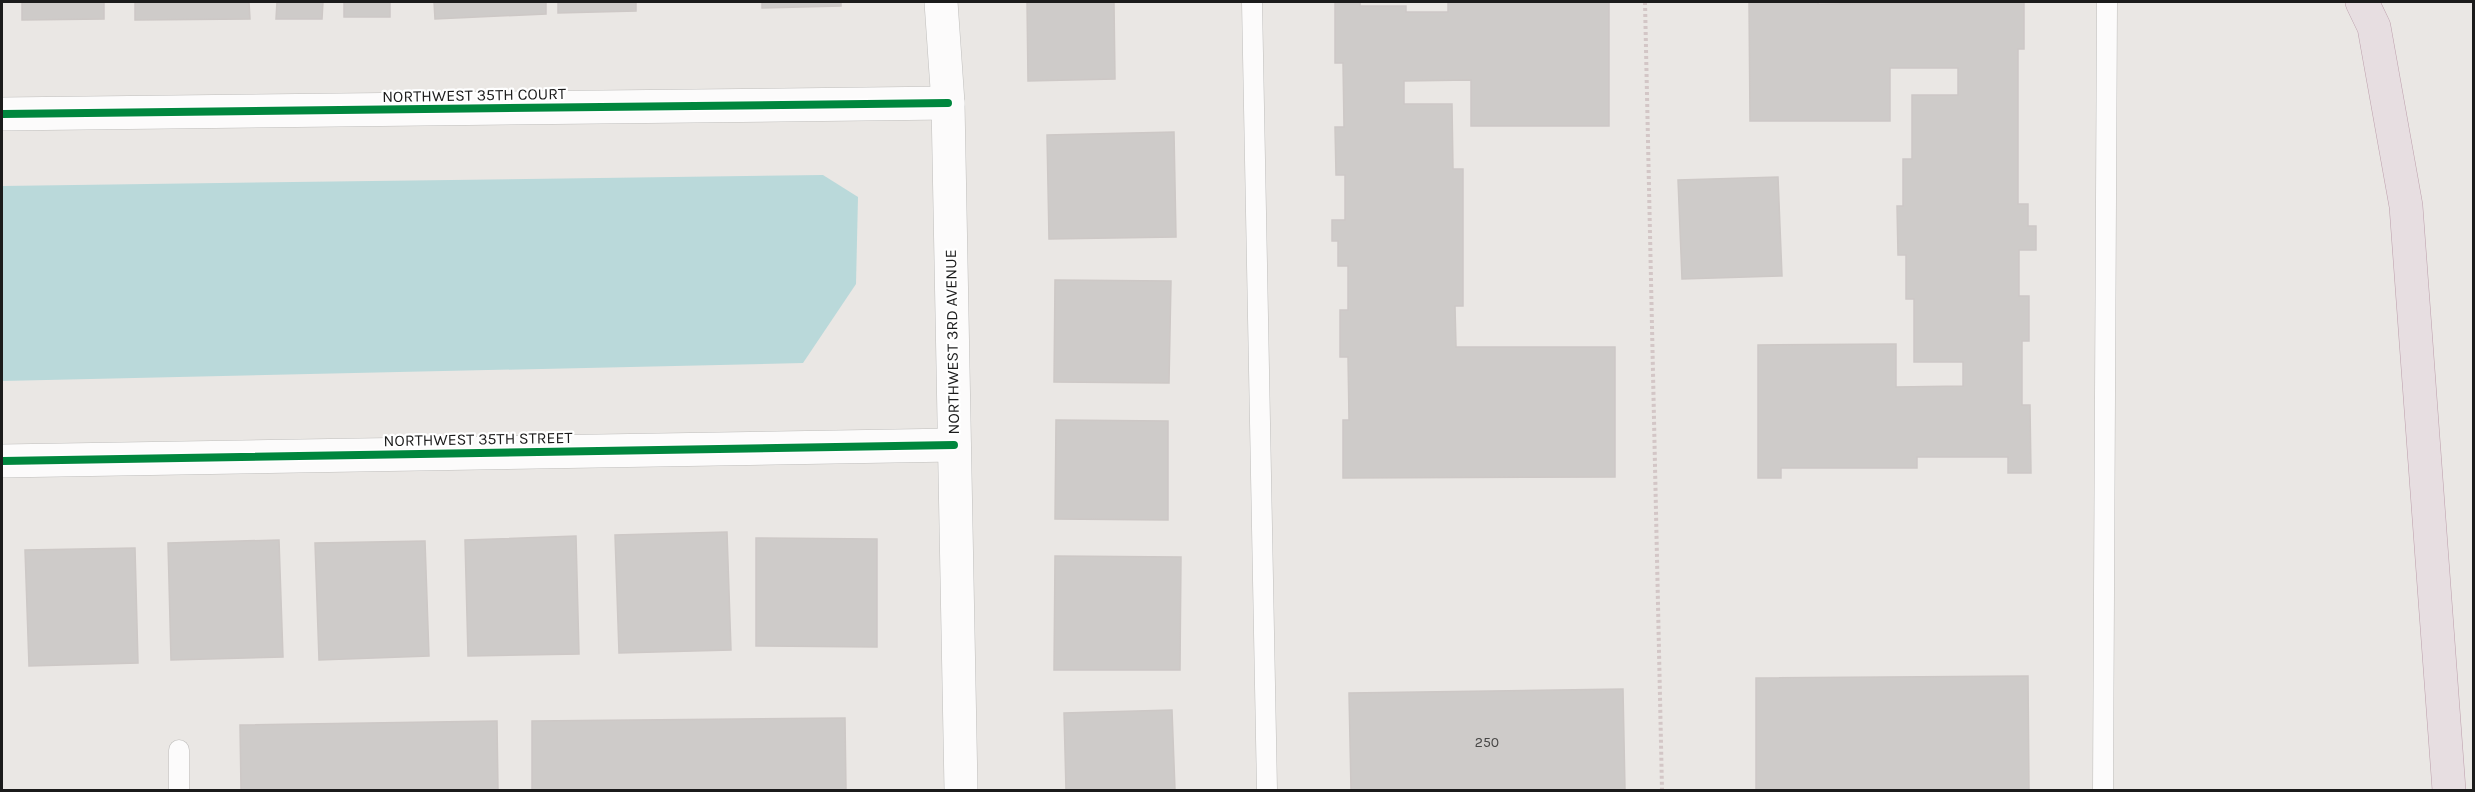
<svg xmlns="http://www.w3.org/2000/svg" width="2475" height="792" viewBox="0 0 2475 792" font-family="Karla,sans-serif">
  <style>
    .water { fill: #bad9da }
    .building { fill: #cecbc9; stroke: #cdc8c6; stroke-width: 1.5 }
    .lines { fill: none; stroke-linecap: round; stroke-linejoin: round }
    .service-casing { stroke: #bfbebc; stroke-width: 21 }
    .minor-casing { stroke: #bfbebc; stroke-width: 34 }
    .motorway-casing { stroke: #bc9eab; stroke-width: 34 }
    .path { stroke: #d3c6c6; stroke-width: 4; stroke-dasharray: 3 3; stroke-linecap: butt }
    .service { stroke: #fcfbfb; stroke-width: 20 }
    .minor { stroke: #fcfbfb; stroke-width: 33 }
    .motorway { stroke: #e7dee1; stroke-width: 33 }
    .cycleway-casing { stroke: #fff; stroke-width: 11 }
    .cycleway { stroke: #00873e; stroke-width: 8 }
    .labels { text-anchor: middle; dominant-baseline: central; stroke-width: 4.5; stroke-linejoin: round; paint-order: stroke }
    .number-label { font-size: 14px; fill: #484746 }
    .street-label { font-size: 16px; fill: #1b1b1b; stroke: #fff }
  </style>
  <rect width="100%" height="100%" fill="#eae7e4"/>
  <path class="water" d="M 823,175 L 858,197 L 856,284 L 803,363 L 2,381 L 2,186 Z"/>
  <g class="building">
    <path d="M 22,2 L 104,2 L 104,19 L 22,20 Z"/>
    <path d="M 135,2 L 249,2 L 250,19 L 135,20 Z"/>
    <path d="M 277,2 L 323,2 L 322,19 L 276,19 Z"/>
    <rect x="344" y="2" width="46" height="15"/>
    <path d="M 434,2 L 546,2 L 546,14 L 435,19 Z"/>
    <path d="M 558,2 L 636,2 L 636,11 L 558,13 Z"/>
    <path d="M 762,2 L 841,2 L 841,6 L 762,8 Z"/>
    <path d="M 1027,2 L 1114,2 L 1115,79 L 1028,81 Z"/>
    <path d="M 1335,2 L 1360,2 L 1360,6 L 1406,6 L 1406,12 L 1448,12 L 1448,2 L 1609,2 L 1609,126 L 1471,126 L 1471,80 L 1404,81 L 1404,104 L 1452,104 L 1453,169 L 1463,169 L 1463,306 L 1455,306 L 1456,347 L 1615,347 L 1615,477 L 1343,478 L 1343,420 L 1349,420 L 1348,357 L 1340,357 L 1340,310 L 1348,310 L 1348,266 L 1338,266 L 1338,241 L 1332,241 L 1332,220 L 1345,220 L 1345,175 L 1336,175 L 1335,127 L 1344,127 L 1343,63 L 1335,63 Z"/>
    <path d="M 1749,2 L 1818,2 L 1818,4 L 2024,2 L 2024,49 L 2018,49 L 2018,204 L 2028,204 L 2028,226 L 2036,226 L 2036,250 L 2019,250 L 2019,296 L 2029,296 L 2029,341 L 2022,341 L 2022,405 L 2030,405 L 2031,473 L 2008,473 L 2008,457 L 1917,457 L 1917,468 L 1781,468 L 1781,478 L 1758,478 L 1758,345 L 1896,344 L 1896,387 L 1963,386 L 1963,362 L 1914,362 L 1914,299 L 1906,299 L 1906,255 L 1898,255 L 1897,206 L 1903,206 L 1903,159 L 1912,159 L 1912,95 L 1958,95 L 1958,68 L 1890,68 L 1890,121 L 1750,121 Z"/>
    <path d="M 1174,132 L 1176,237 L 1049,239 L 1047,135 Z"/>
    <path d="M 1778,177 L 1782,276 L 1682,279 L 1678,180 Z"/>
    <path d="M 1055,280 L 1171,281 L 1169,383 L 1054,382 Z"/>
    <path d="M 1056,420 L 1168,421 L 1168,520 L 1055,519 Z"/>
    <path d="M 727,532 L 731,650 L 619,653 L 615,535 Z"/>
    <path d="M 576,536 L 579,654 L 468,656 L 465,540 Z"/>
    <path d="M 756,538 L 877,539 L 877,647 L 756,646 Z"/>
    <path d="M 279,540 L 283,657 L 171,660 L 168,543 Z"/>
    <path d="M 425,541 L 429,656 L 319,660 L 315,543 Z"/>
    <path d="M 135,548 L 138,663 L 29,666 L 25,550 Z"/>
    <path d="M 1055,556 L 1181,557 L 1180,670 L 1054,670 Z"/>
    <path d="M 2028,676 L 2029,790 L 1756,790 L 1756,678 Z"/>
    <path d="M 1623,689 L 1625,790 L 1351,790 L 1349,693 Z"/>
    <path d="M 1172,710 L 1175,790 L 1066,790 L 1064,713 Z"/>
    <path d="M 845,718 L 846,790 L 532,790 L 532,721 Z"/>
    <path d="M 497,721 L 498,790 L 241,790 L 240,725 Z"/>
  </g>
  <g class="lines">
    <g class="service-casing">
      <g id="service">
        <path d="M 1252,2 L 1267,790"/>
        <path d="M 179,750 L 179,790"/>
        <path d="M 2103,790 L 2107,2"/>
      </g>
    </g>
    <g class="minor-casing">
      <g id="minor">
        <path d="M 941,2 L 948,103 L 961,790"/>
        <path d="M 2,114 L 948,103"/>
        <path d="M 2,461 L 954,445"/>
      </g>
    </g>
    <g class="motorway-casing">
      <path id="motorway" d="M 2362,2 L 2374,27 L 2406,206 L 2449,790"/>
    </g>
    <path class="path" d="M 1645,2 L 1662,790"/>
    <use href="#service" class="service"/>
    <use href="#minor" class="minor"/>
    <use href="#motorway" class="motorway"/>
    <g class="cycleway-casing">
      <g id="cycleway">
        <path d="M 2,114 L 948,103"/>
        <path d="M 2,461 L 954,445"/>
      </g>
    </g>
    <use href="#cycleway" class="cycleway"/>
  </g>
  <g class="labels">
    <g class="number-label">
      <text x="1487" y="742">250</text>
    </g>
    <g class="street-label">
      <text transform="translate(474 95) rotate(-1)">NORTHWEST 35TH COURT</text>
      <text transform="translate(952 342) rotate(-91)">NORTHWEST 3RD AVENUE</text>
      <text transform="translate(478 439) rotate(-1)">NORTHWEST 35TH STREET</text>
    </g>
  </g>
  <rect width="2475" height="792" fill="none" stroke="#1b1b1b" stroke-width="6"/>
</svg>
